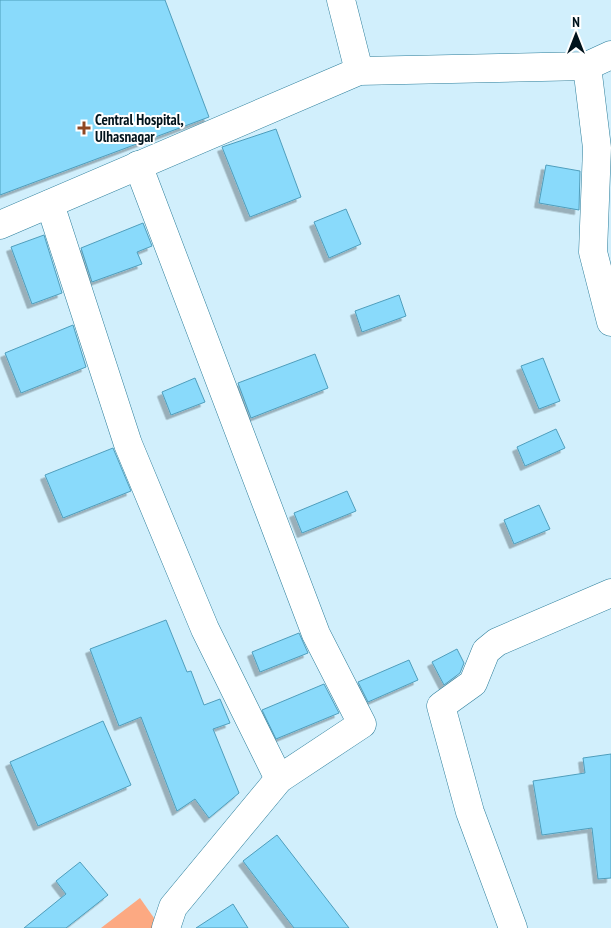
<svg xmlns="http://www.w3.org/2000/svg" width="611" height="928" viewBox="0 0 611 928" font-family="'PT Sans Narrow',sans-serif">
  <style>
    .green { fill: #fca982 }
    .building { fill: #89dafb; stroke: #4f9ebc; filter: url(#shadow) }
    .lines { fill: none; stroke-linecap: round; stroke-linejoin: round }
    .street-casing { stroke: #2c7e9b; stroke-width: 29 }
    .secondary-casing { stroke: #2c7e9b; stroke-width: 29 }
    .street { stroke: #fff; stroke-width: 28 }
    .secondary { stroke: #fff; stroke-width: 28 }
    .poi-dot { fill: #8e4723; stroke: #fff; stroke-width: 2 }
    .labels { text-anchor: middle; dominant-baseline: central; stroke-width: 4; stroke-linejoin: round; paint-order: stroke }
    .poi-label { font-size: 15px; font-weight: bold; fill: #00131c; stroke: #fff; text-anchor: start }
  </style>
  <defs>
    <filter id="shadow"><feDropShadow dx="-4.5" dy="4.5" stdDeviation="0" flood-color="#0004"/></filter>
  </defs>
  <rect width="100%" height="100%" fill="#d1effc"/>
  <path class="green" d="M 140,898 L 161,928 L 101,928 Z"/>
  <g class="building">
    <path d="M 0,0 L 165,0 L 209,117 L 0,195 Z"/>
    <path d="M 276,129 L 301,197 L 250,217 L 222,147 Z"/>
    <path d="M 546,165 L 580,171 L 579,210 L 539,203 Z"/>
    <path d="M 346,209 L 361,244 L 329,258 L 314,222 Z"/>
    <path d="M 143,223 L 152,246 L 137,252 L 142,264 L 92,282 L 81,248 Z"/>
    <path d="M 44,235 L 62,293 L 32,304 L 11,247 Z"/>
    <path d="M 399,295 L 406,316 L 362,332 L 355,311 Z"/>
    <path d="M 73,325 L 86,367 L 21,393 L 5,353 Z"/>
    <path d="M 315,354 L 328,388 L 251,418 L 238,383 Z"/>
    <path d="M 543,358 L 560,401 L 539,409 L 521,366 Z"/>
    <path d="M 195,378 L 205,402 L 171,415 L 162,392 Z"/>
    <path d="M 556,429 L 565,448 L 525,466 L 517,447 Z"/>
    <path d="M 113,448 L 131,491 L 63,518 L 45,475 Z"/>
    <path d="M 347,491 L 356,511 L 302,533 L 294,513 Z"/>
    <path d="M 539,505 L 550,529 L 514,544 L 504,520 Z"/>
    <path d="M 166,620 L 187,672 L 191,671 L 204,705 L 220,699 L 230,723 L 213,729 L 239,793 L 209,818 L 195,799 L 177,811 L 141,717 L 119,726 L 90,649 Z"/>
    <path d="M 299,633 L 308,653 L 260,672 L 252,652 Z"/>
    <path d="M 457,649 L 464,663 L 460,673 L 444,685 L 432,662 Z"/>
    <path d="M 409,660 L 418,680 L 368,702 L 358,682 Z"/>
    <path d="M 324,684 L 339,713 L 276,739 L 262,710 Z"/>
    <path d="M 103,721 L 131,785 L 38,826 L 10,762 Z"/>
    <path d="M 611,754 L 611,878 L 598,879 L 592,828 L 542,835 L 533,781 L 585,773 L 583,758 Z"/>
    <path d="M 277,835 L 349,928 L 294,928 L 243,861 Z"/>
    <path d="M 80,862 L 108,895 L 66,928 L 24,928 L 66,894 L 56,881 Z"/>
    <path d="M 233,904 L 248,928 L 196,928 Z"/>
  </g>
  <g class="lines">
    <g class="street-casing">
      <g id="street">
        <path d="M 341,0 L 359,71"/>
        <path d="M 587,66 L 597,148 L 593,252 L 611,322"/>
        <path d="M 138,165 L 316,634 L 362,724 L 279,779 L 173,907 L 166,928"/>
        <path d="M 50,204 L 128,444 L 205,629 L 279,779"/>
        <path d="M 513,928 L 470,812 L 441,706 L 473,683 L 486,651 L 497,642 L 611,593"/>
      </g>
    </g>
    <g class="secondary-casing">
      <path id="secondary" d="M 0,225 L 359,71 L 587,66 L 611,55"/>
    </g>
    <use href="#street" class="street"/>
    <use href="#secondary" class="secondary"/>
  </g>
  <path class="poi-dot" d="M81.5 120.5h5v5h5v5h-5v5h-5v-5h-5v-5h5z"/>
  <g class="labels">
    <g class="poi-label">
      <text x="95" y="119">Central Hospital,<tspan x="95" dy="17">Ulhasnagar</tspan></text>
    </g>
  </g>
  <g transform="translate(576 35)" stroke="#ffffff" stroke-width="4" paint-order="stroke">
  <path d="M0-4L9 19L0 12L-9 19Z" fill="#00131c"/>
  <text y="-8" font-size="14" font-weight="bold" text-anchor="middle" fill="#00131c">N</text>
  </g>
</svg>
